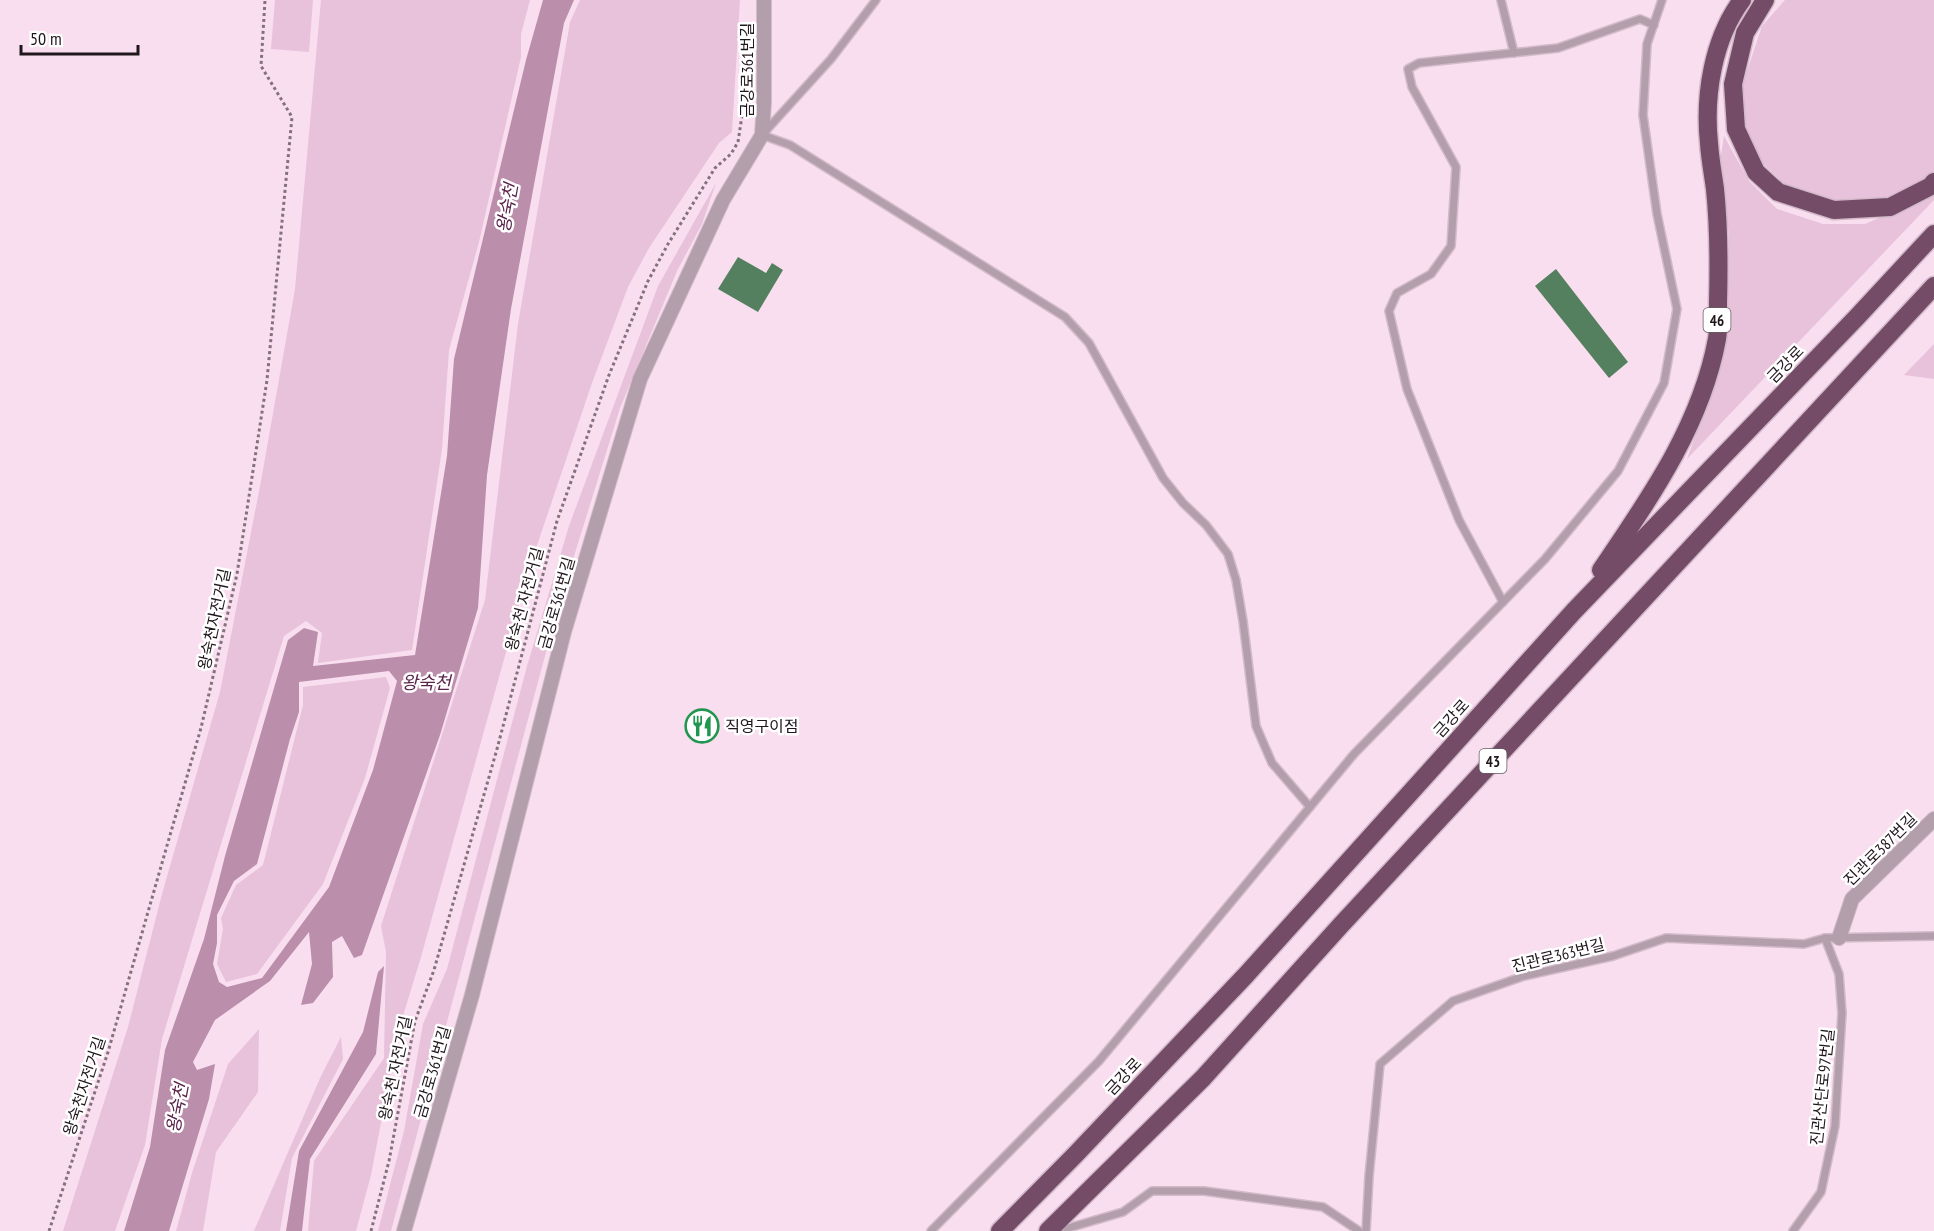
<svg xmlns="http://www.w3.org/2000/svg" width="1934" height="1231" viewBox="0 0 1934 1231" font-family="'PT Sans Narrow','Noto Sans KR',sans-serif">
  <style>
    .green { fill: #e8c1db }
    .water { fill: #bb8eab; fill-rule: evenodd }
    .building { fill: #558060 }
    .lines { fill: none; stroke-linecap: round; stroke-linejoin: round }
    .lane-casing { stroke: #d2bac9; stroke-width: 10 }
    .street-casing { stroke: #d2bac9; stroke-width: 16 }
    .highway-casing { stroke: #d2bac9; stroke-width: 21 }
    .path { stroke: #83717d; stroke-width: 3; stroke-dasharray: 3 3; stroke-linecap: butt }
    .lane { stroke: #b39eac; stroke-width: 7 }
    .street { stroke: #b39eac; stroke-width: 14 }
    .highway { stroke: #754c68; stroke-width: 18 }
    .labels { text-anchor: middle; dominant-baseline: central; stroke-width: 5; stroke-linejoin: round; paint-order: stroke }
    .shield { fill: #fff; stroke: #635d61; stroke-width: 1.5 }
    .shield-label { font-size: 15px; font-weight: bold; fill: #20171d }
    .street-label { font-size: 16px; fill: #20171d; stroke: #fff }
    .poi-label { font-size: 16px; fill: #20171d; stroke: #fff; text-anchor: start }
    .water-label { font-size: 18px; font-style: italic; fill: #5a234b; stroke: #fff }
  </style>
  <rect width="100%" height="100%" fill="#f9deef"/>
  <g class="green">
    <path d="M 275,0 L 313,0 L 309,52 L 271,49 Z"/>
    <path d="M 321,0 L 530,0 L 521,34 L 521,57 L 479,242 L 449,350 L 442,449 L 412,650 L 318,663 L 322,633 L 306,621 L 284,636 L 162,1039 L 145,1145 L 115,1231 L 63,1231 L 128,1027 L 162,894 L 220,692 L 261,481 L 295,289 Z"/>
    <path d="M 580,0 L 740,0 L 732,132 L 719,143 L 649,248 L 628,287 L 592,383 L 530,566 L 421,957 L 399,1029 L 371,1175 L 356,1231 L 308,1231 L 314,1161 L 384,1058 L 386,952 L 381,926 L 485,600 L 518,324 L 570,22 Z"/>
    <path d="M 1785,0 L 1934,0 L 1934,171 L 1916,187 L 1862,205 L 1797,196 L 1752,153 L 1739,95 L 1762,26 Z"/>
    <path d="M 1724,136 L 1749,181 L 1777,209 L 1823,224 L 1865,224 L 1934,194 L 1934,200 L 1687,459 L 1710,395 L 1728,313 L 1729,235 L 1720,162 Z"/>
    <path d="M 716,183 L 702,224 L 677,271 L 620,408 L 557,611 L 391,1231 L 378,1231 L 404,1131 L 423,1024 L 447,969 L 527,666 L 569,526 L 658,286 Z"/>
    <path d="M 1934,344 L 1934,379 L 1904,375 Z"/>
    <path d="M 386,677 L 390,688 L 365,778 L 323,884 L 257,974 L 226,982 L 217,964 L 223,929 L 221,918 L 236,885 L 263,865 L 303,705 L 303,687 Z"/>
    <path d="M 259,1029 L 258,1092 L 216,1152 L 203,1231 L 176,1231 L 192,1173 L 228,1064 Z"/>
    <path d="M 341,1037 L 343,1059 L 292,1158 L 280,1231 L 254,1231 L 321,1076 Z"/>
  </g>
  <g class="water">
    <path d="M 543,0 L 574,0 L 564,23 L 511,309 L 487,475 L 478,608 L 440,735 L 362,955 L 354,958 L 342,936 L 332,942 L 333,977 L 313,1003 L 301,1005 L 312,964 L 309,932 L 270,981 L 215,1020 L 193,1062 L 197,1070 L 215,1064 L 209,1099 L 169,1231 L 124,1231 L 150,1147 L 165,1050 L 204,939 L 225,856 L 288,640 L 304,628 L 318,632 L 313,666 L 415,655 L 447,456 L 454,359 L 526,60 ZM 389,671 L 397,681 L 373,770 L 329,887 L 262,978 L 227,987 L 219,982 L 213,964 L 217,943 L 217,915 L 234,881 L 257,864 L 290,739 L 299,712 L 299,682 Z"/>
    <path d="M 384,966 L 376,1054 L 310,1159 L 302,1231 L 286,1231 L 299,1151 L 363,1032 L 378,972 Z"/>
  </g>
  <g class="building">
    <path d="M 738,257 L 766,273 L 772,263 L 783,270 L 758,312 L 718,289 Z"/>
    <path d="M 1556,269 L 1628,362 L 1609,378 L 1535,286 Z"/>
  </g>
  <g class="lines">
    <g class="lane-casing">
      <g id="lane">
        <path d="M 876,0 L 831,59 L 762,135 L 790,145 L 1065,317 L 1089,343 L 1163,478 L 1183,503 L 1206,525 L 1228,554 L 1236,580 L 1243,621 L 1256,726 L 1272,763 L 1310,807"/>
        <path d="M 1501,0 L 1514,53"/>
        <path d="M 1503,602 L 1459,520 L 1407,389 L 1389,311 L 1397,293 L 1431,274 L 1451,246 L 1456,167 L 1412,87 L 1408,69 L 1419,63 L 1558,48 L 1640,19 L 1654,25"/>
        <path d="M 931,1231 L 1099,1061 L 1354,754 L 1545,559 L 1618,471 L 1664,383 L 1677,309 L 1657,214 L 1643,115 L 1647,44 L 1662,0"/>
        <path d="M 1058,1231 L 1123,1212 L 1152,1191 L 1204,1191 L 1323,1207 L 1359,1231"/>
        <path d="M 1366,1231 L 1369,1176 L 1380,1064 L 1453,1001 L 1524,976 L 1613,956 L 1666,938 L 1804,944 L 1825,938 L 1934,936"/>
        <path d="M 1793,1231 L 1821,1192 L 1835,1126 L 1842,1013 L 1839,974 L 1825,938"/>
      </g>
    </g>
    <g class="street-casing">
      <g id="street">
        <path d="M 1839,938 L 1852,899 L 1934,819"/>
        <path d="M 404,1231 L 472,995 L 564,632 L 640,379 L 723,200 L 762,135 L 764,102 L 764,0"/>
      </g>
    </g>
    <g class="highway-casing">
      <g id="highway">
        <path d="M 1765,0 L 1745,33 L 1733,84 L 1736,129 L 1756,172 L 1778,192 L 1834,210 L 1890,207 L 1931,186 L 1934,182"/>
        <path d="M 1601,570 C 1649,499 1701,426 1717,339 C 1719,327 1718,315 1718,303 C 1719,265 1719,227 1715,189 C 1713,174 1710,159 1709,143 C 1704,95 1713,39 1742,0"/>
        <path d="M 1000,1231 L 1075,1155 L 1246,975 L 1574,611 L 1857,317 L 1934,234"/>
        <path d="M 1048,1231 L 1203,1078 L 1341,925 L 1934,286"/>
      </g>
    </g>
    <g class="path">
      <path d="M 49,1231 L 108,1052 L 164,856 L 201,728 L 237,574 L 267,380 L 292,117 L 261,66 L 265,0"/>
      <path d="M 371,1231 L 389,1161 L 415,1021 L 434,970 L 497,749 L 557,521 L 609,375 L 648,281 L 668,244 L 715,168 L 731,154 L 738,142 L 743,109 L 748,32"/>
    </g>
    <use href="#lane" class="lane"/>
    <use href="#street" class="street"/>
    <use href="#highway" class="highway"/>
  </g>
  <defs>
    <g id="restaurant-ring" transform="scale(1.725)"><circle r="9.5" fill="#fff" stroke="#229550" stroke-width="1.5"/><path d="M-5-6h1v4h1v-4h1v4h1v-4h1v5L-1.5 .5V6h-2V.5L-5-1ZM5-6V6H3V1.5H1.5Q1.5-4 5-6Z" fill="#229550"/></g>
  </defs>
  <g fill-rule="evenodd">
    <use href="#restaurant-ring" x="702" y="726"/>
  </g>
  <g class="labels">
    <g class="shield">
      <rect x="1703.5" y="308" width="27" height="24" rx="4.5"/>
      <rect x="1479.5" y="749" width="27" height="24" rx="4.5"/>
    </g>
    <g class="shield-label">
      <text x="1717" y="320">46</text>
      <text x="1493" y="761">43</text>
    </g>
    <g class="street-label">
      <text transform="translate(747 70) rotate(-90)">금강로361번길</text>
      <text transform="translate(1785 364) rotate(-46)">금강로</text>
      <text transform="translate(524 599) rotate(-75)">왕숙천 자전거길</text>
      <text transform="translate(556 603) rotate(-74)">금강로361번길</text>
      <text transform="translate(214 619) rotate(-78)">왕숙천자전거길</text>
      <text transform="translate(1451 718) rotate(-48)">금강로</text>
      <text transform="translate(1880 849) rotate(-45)">진관로387번길</text>
      <text transform="translate(1558 955) rotate(-14)">진관로363번길</text>
      <text transform="translate(395 1068) rotate(-78)">왕숙천 자전거길</text>
      <text transform="translate(432 1072) rotate(-74)">금강로361번길</text>
      <text transform="translate(1123 1076) rotate(-47)">금강로</text>
      <text transform="translate(84 1086) rotate(-72)">왕숙천자전거길</text>
      <text transform="translate(1822 1087) rotate(-84)">진관산단로97번길</text>
    </g>
    <g class="poi-label">
      <text x="725" y="726">직영구이점</text>
    </g>
    <g class="water-label">
      <text transform="translate(507 208) rotate(-80)">왕숙천</text>
      <text x="426" y="682">왕숙천</text>
      <text transform="translate(177 1108) rotate(-79)">왕숙천</text>
    </g>
  </g>
  <path d="M21 45v9h117v-9" fill="none" stroke="#20171d" stroke-width="3"/>
  <text x="30" y="45" font-size="18" fill="#20171d" stroke="#ffffff" stroke-width="4.5" paint-order="stroke">50 m</text>
</svg>
